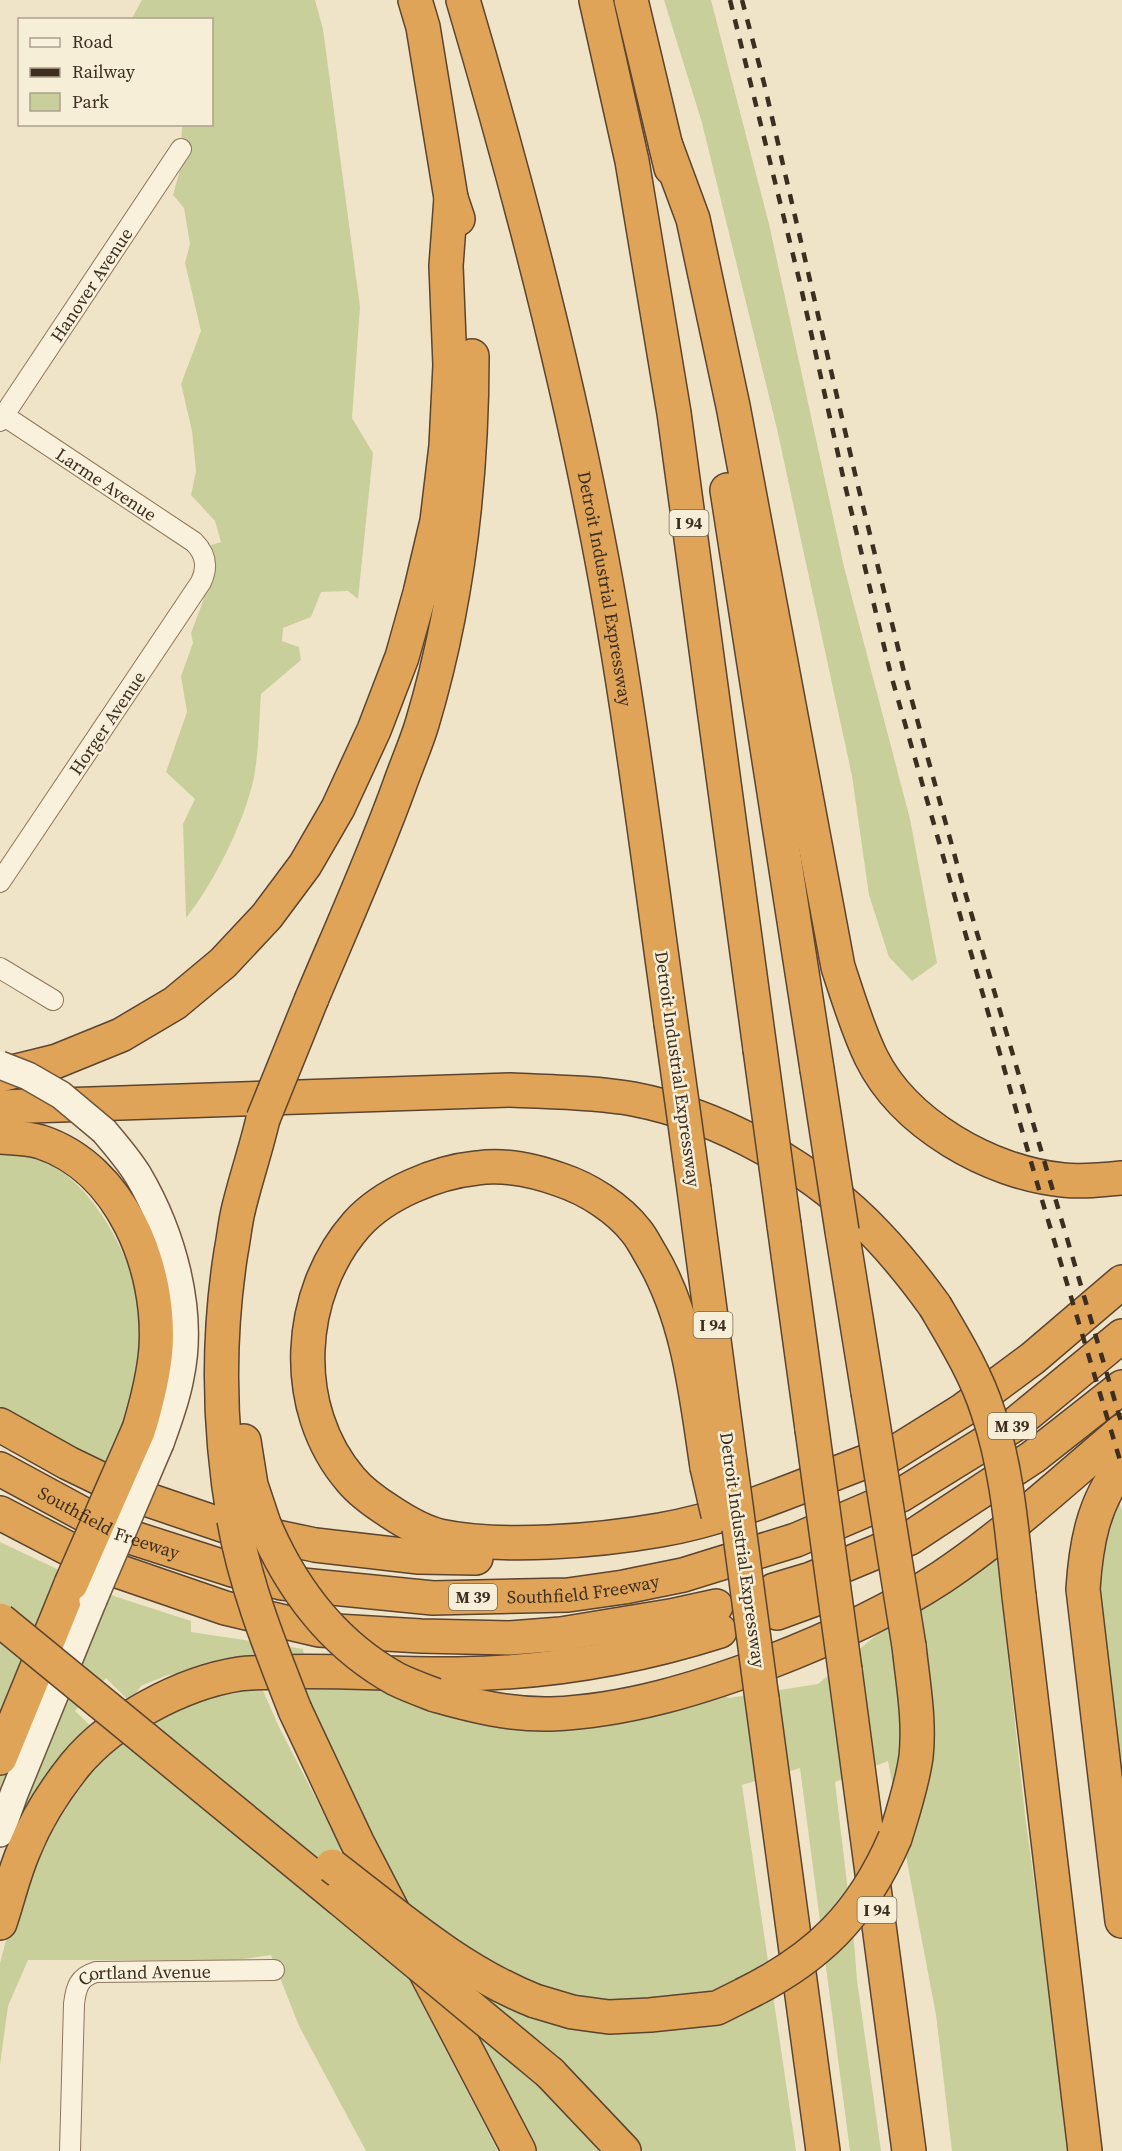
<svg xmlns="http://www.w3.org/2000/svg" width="1122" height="2151" viewBox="0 0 1122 2151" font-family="'Source Serif 4',serif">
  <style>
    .green { fill: #c9cf9b }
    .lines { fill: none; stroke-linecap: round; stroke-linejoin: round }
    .street-casing { stroke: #8d765c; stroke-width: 22 }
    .secondary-casing { stroke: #6f573f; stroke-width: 30 }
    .highway-casing { stroke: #5b4430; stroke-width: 36 }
    .street { stroke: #faf1dc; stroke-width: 20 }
    .secondary { stroke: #faf1dc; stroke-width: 27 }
    .highway { stroke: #e0a458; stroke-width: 33 }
    .rail { stroke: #3d2e20; stroke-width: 4.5; stroke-dasharray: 10 10; stroke-linecap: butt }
    .secondary-bridge-casing { stroke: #6f573f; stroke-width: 30; stroke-linecap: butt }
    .highway-bridge-casing { stroke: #5b4430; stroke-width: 36; stroke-linecap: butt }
    .secondary-bridge { stroke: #faf1dc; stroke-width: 27 }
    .highway-bridge { stroke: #e0a458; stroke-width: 33 }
    .labels { text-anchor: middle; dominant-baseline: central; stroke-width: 5; stroke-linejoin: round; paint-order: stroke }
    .shield { fill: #f7eed8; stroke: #756857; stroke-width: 1.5 }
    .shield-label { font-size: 16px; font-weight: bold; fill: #3d2e20 }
    .street-label { font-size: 18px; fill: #3d2e20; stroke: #f7eed8 }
  </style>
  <rect width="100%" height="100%" fill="#f0e4c8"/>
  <g class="green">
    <path d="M 142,0 L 315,0 L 323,29 L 360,307 L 352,418 L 373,453 L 358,599 L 348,591 L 321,592 L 311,617 L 283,628 L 282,641 L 299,647 L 301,660 L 261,694 C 259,721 259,750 254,777 C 245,821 214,883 186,918 L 183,824 L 195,799 L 166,772 L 187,712 L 181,676 L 193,643 L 191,633 L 202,604 L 214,562 L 211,545 L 221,542 L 215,521 L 191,495 L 196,471 L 192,431 L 181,384 L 201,331 L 185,263 L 190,244 L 184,208 L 173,195 L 180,170 L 182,125 L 212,124 L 212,20 L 131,20 Z"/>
    <path d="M 664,0 L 711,0 L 769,224 L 844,567 L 910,819 L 937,963 L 912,981 L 889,957 L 869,895 L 852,776 L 777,429 L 702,123 Z"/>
    <path d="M 0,1150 C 20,1154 38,1158 56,1168 C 108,1200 148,1292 146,1351 C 146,1362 139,1375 136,1386 C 127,1414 119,1441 110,1469 L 0,1407 Z"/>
    <path d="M 1118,1498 L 1122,1511 L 1122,1783 L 1097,1589 L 1107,1530 Z"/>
    <path d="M 0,1542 L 114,1596 L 191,1621 L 191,1632 L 303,1649 L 304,1656 L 228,1662 L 165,1676 L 141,1686 L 130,1702 L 106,1678 L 75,1711 L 95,1730 L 18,1842 L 0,1837 Z"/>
    <path d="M 997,1557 L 1025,1815 L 1071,2151 L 952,2151 L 936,2015 L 888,1761 L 835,1782 L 854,1942 L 857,1980 L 881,2151 L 850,2151 L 800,1768 L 742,1785 L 796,2151 L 643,2151 L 620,2122 L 554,2054 L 535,2082 L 601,2151 L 532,2151 L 407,1907 L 299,1683 L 378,1685 L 400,1698 L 486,1725 L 603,1721 L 719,1693 L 729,1698 L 818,1684 L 880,1632 Z"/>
    <path d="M 261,1686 L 279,1727 L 498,2151 L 366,2151 L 299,2026 L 271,1955 L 236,1960 L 28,1960 L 8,2006 L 0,2065 L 0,1963 L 13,1914 L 54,1814 L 116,1742 L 193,1699 Z"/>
  </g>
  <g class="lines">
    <g class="street-casing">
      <g id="street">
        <path id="s1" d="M 0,413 L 194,542 C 206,554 208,567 201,582 L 0,882"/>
        <path id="s2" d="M 0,421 L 181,149"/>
        <path d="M 0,968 L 53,1000"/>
        <path id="s3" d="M 70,2151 L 74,2004 C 76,1987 79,1977 96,1972 L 274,1970"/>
      </g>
    </g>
    <g class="secondary-casing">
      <g id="secondary">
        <path d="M 104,1131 C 116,1145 128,1159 138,1175 C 172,1233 194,1310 180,1377 C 176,1400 168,1421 160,1443"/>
        <path d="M 0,1833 L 14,1794 L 93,1600"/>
      </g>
    </g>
    <g class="highway-casing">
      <g id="highway">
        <path d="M 415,0 L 423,27 L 451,198 L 458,219"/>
        <path id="s4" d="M 463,0 C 513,169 559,341 593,514 C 627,682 647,853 671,1023"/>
        <path d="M 596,0 L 632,161 L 674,413 L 760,1049"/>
        <path d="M 631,0 L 671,168"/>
        <path d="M 666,146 L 693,219 L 733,406 L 838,967 C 848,997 857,1028 871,1057 C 904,1124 990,1173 1063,1180 C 1082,1182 1102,1180 1122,1178"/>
        <path d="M 727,490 L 817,1069"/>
        <path d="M 312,998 C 342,927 374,856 400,784 C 407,764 416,744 422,724 C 458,604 472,480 472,356"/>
        <path d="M 0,1075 L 57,1061 L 121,1035 L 175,1003 L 223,963 L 267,916 L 305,865 L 338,808 L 374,730 L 402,657 L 420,593 L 437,521 L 446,446 L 450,365 L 446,266 L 451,198"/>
        <path d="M 0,1107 L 510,1090 C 551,1092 592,1092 633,1099 C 722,1116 815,1169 877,1235 C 898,1257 917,1281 935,1306"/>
        <path d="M 0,1137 C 14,1138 28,1138 41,1142 C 122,1169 161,1268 156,1348 C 154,1376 147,1402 139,1429"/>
        <path d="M 694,1189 L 730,1461"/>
        <path d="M 784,1225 L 812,1429"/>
        <path d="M 842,1231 L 868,1392"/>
        <path d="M 0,1425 L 68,1463 L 134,1495 L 225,1526 L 315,1545 L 419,1557 L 476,1558"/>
        <path d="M 244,1441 L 251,1485 L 264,1524"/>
        <path d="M 878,1463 L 963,1410 L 1033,1358 L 1122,1282"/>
        <path d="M 1122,1466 C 1093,1503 1086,1544 1083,1589 L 1122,1921"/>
        <path d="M 707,1467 C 696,1395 689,1319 651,1255 C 646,1247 642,1238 636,1231 C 618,1208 588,1189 561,1180 C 533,1170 506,1164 477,1168 C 437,1172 385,1193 357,1224 C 296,1293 289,1408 351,1480 C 361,1492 375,1502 389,1511 C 404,1521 422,1532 440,1536 C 502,1549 597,1541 660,1530 C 742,1516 817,1478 895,1451"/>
        <path id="s5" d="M 0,1469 L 118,1533 L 233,1570 L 282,1583 L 433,1598 L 568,1595 L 624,1587 L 683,1575 L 796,1540 L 901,1495 L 1014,1425 L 1122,1336"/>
        <path d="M 0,1513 L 100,1565 L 225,1608 L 319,1630 L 421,1636 L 510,1638 L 561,1634 L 670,1616 L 716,1606"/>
        <path d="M 234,1520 C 219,1432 217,1341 231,1252 C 234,1237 235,1222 239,1207 C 246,1178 256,1149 263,1119"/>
        <path d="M 774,1590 L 811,1579 L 910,1538 L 1033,1457 L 1122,1387"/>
        <path d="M 1019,1596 L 1085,2151"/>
        <path d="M 777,1613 L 829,1594"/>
        <path d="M 845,1670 L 909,2151"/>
        <path d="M 435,1695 C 473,1706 511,1715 551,1714 C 626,1711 697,1689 767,1663 C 827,1640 887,1613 942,1577 C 1005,1535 1064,1480 1122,1431"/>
        <path d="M 762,1699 L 823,2151"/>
        <path d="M 295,1710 L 357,1842 L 397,1919"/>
        <path d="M 144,1738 L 339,1898"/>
        <path d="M 0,1758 L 71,1584"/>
        <path d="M 895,1838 C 903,1812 912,1785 916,1757 C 920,1721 913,1683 909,1646"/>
        <path d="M 0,1923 C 8,1899 14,1873 24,1850 C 36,1820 55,1790 75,1765 C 112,1720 182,1683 239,1674 C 252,1672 266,1673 280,1672 C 339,1670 398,1675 457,1674 C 546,1673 635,1658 720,1631"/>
        <path d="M 423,1967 L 519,2151"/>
        <path d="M 535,2001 L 572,2012 L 609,2017 L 650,2015 L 717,2008 L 743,1995"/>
        <path d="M 550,2073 L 624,2151"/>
      </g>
    </g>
    <use href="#street" class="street"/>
    <use href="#secondary" class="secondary"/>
    <use href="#highway" class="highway"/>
    <g class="rail">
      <path d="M 730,0 L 800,283 L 844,481 L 891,675 L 1042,1200 L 1122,1467"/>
      <path d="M 742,0 L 764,83 L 856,478 L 904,672 L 962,882 L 1122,1425"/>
    </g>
    <g class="secondary-bridge-casing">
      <g id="secondary-bridge">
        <path d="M 0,1065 L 28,1076 L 61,1095 L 104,1131"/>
        <path d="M 93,1600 L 160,1443"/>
      </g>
    </g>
    <g class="highway-bridge-casing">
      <g id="highway-bridge">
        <path d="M 671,1023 L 694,1189"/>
        <path d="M 760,1049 L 784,1225"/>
        <path d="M 817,1069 L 842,1231"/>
        <path d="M 263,1119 L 312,998"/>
        <path d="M 935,1306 C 955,1340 976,1374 988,1412 C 1008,1471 1012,1535 1019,1596"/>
        <path d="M 868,1392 L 909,1646"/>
        <path d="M 812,1429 L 845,1670"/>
        <path d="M 730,1461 L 762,1699"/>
        <path d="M 707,1467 L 718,1515"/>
        <path d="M 234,1520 C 245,1585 271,1649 295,1710"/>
        <path d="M 264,1524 C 292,1590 333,1644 396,1679 C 408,1685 422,1690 435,1695"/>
        <path d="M 71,1584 L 139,1429"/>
        <path d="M 0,1620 L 144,1738"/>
        <path d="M 332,1866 C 396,1915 459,1971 535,2001"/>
        <path d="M 339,1898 L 550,2073"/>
        <path d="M 743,1995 C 817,1959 862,1915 895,1838"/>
      </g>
    </g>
    <use href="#secondary-bridge" class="secondary-bridge"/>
    <use href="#highway-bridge" class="highway-bridge"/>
  </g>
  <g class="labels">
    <g class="shield">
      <rect x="669.5" y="510" width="39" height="26" rx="4.5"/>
      <rect x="693.5" y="1312" width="39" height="26" rx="4.5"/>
      <rect x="988" y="1413" width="48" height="26" rx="4.5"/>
      <rect x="449" y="1584" width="48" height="26" rx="4.5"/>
      <rect x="857.5" y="1897" width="39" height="26" rx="4.5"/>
    </g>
    <g class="shield-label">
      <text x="689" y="523">I 94</text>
      <text x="713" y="1325">I 94</text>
      <text x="1012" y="1426">M 39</text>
      <text x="473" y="1597">M 39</text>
      <text x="877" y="1910">I 94</text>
    </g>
    <g class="street-label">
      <text stroke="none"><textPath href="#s2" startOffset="164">Hanover Avenue</textPath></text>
      <text stroke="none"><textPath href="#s1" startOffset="128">Larme Avenue</textPath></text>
      <text stroke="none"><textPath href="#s4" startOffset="606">Detroit Industrial Expressway</textPath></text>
      <text transform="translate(107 723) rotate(-56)">Horger Avenue</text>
      <text transform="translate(678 1069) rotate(82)">Detroit Industrial Expressway</text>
      <text stroke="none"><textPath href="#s5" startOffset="122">Southfield Freeway</textPath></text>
      <text transform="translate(743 1550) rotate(82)">Detroit Industrial Expressway</text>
      <text stroke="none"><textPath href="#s5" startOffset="608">Southfield Freeway</textPath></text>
      <text stroke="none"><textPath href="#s3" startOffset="237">Cortland Avenue</textPath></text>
    </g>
  </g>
  <rect x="18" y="18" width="195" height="108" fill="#f7eed8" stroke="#ada18e" stroke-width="1.5"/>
  <rect x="30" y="38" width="30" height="9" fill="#faf1dc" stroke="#ada18e" stroke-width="1.5"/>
  <text x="72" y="48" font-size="18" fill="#3d2e20">Road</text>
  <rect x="30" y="68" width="30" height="9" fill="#3d2e20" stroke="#ada18e" stroke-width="1.5"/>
  <text x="72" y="78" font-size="18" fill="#3d2e20">Railway</text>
  <rect x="30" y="93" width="30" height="18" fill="#c9cf9b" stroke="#ada18e" stroke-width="1.5"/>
  <text x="72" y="108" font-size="18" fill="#3d2e20">Park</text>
</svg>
